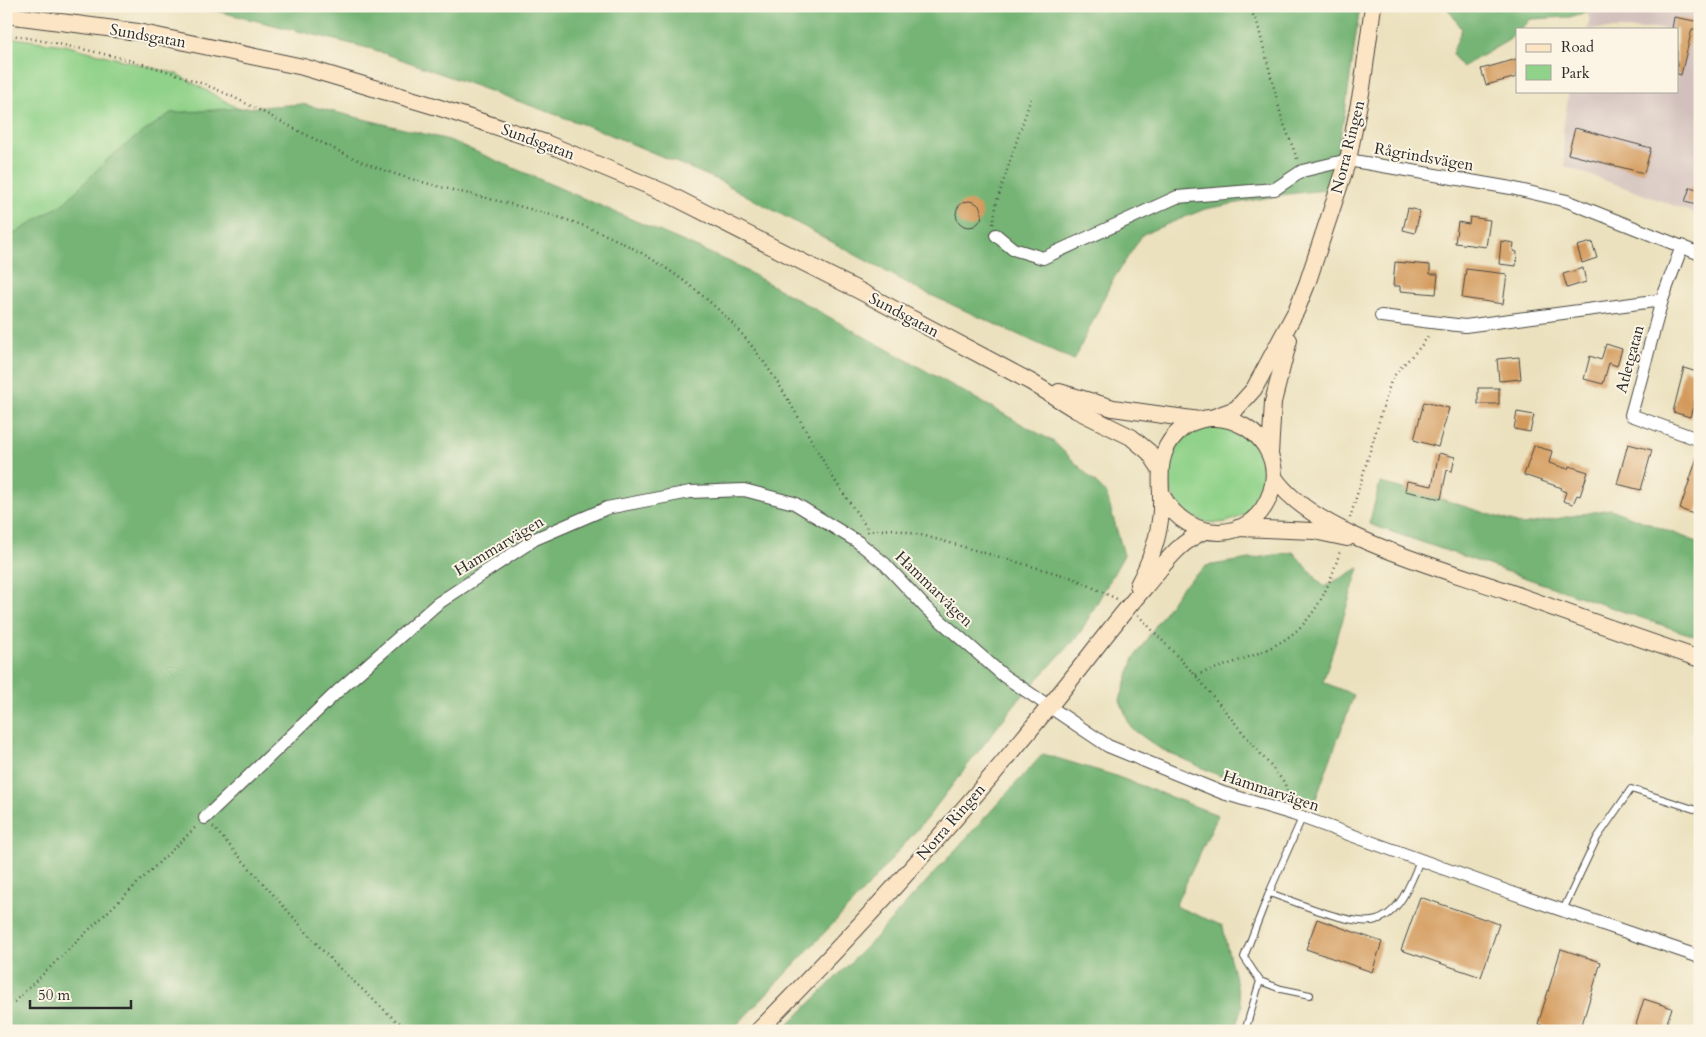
<svg xmlns="http://www.w3.org/2000/svg" width="1706" height="1037" viewBox="0 0 1706 1037" font-family="Cardo,serif">
  <style>
    .industrial { fill: #d1c0bc }
    .green { fill: #90d289; stroke: #5e7e5a }
    .forest { fill: #74b475; stroke: #507050 }
    .building { fill: #d39a5c }
    .lines { fill: none; stroke-linecap: round; stroke-linejoin: round }
    .service-casing { stroke: #484641; stroke-width: 8 }
    .minor-casing { stroke: #484641; stroke-width: 14 }
    .secondary-casing { stroke: #484641; stroke-width: 18 }
    .path { stroke: #484641; stroke-width: 2.5; stroke-dasharray: 1 4; stroke-linecap: butt }
    .service { stroke: #fff; stroke-width: 6 }
    .minor { stroke: #fff; stroke-width: 12 }
    .secondary { stroke: #fce5c4; stroke-width: 16 }
    .labels { text-anchor: middle; dominant-baseline: central; stroke-width: 4; stroke-linejoin: round; paint-order: stroke }
    .street-label { font-size: 16px; fill: #2b2b2b; stroke: #fcf5e5 }
  </style>
  <rect width="100%" height="100%" fill="#fcf5e5"/>
  <filter id="ink" filterUnits="userSpaceOnUse"><feTurbulence type="fractalNoise" baseFrequency=".02" numOctaves="2"/><feDisplacementMap in="SourceGraphic" scale="10" xChannelSelector="R" yChannelSelector="G"/><feConvolveMatrix kernelMatrix="1 2 1 2 8 2 1 2 1" color-interpolation-filters="sRGB"/></filter>
  <filter id="wash" filterUnits="userSpaceOnUse"><feTurbulence type="fractalNoise" baseFrequency=".0096" numOctaves="4" result="noise"/><feDisplacementMap in="SourceGraphic" scale="20" xChannelSelector="R" yChannelSelector="G"/><feGaussianBlur stdDeviation="1.12" result="paint"/><feColorMatrix in="noise" values="0 0 0 0 0 0 0 0 0 0 0 0 0 0 0 0 0 1.4 0 .05"/><feComposite in="paint" operator="in"/></filter>
  <g filter="url(#wash)">
    <rect width="100%" height="100%" fill="#ebe1be"/>
    <path class="industrial" d="M 1583,6 L 1700,6 L 1700,215 L 1565,166 L 1563,130 L 1569,91 L 1677,91 L 1677,29 L 1587,29 L 1590,19 Z"/>
    <g class="green">
      <path d="M 6,37 L 64,45 L 177,74 L 239,109 L 171,113 L 108,159 L 64,203 L 6,239 Z"/>
      <circle cx="1216" cy="475" r="48"/>
    </g>
    <g class="forest">
      <path d="M 196,6 L 1360,6 L 1345,112 L 1335,163 L 1326,190 L 1287,194 L 1205,209 L 1143,234 L 1112,281 L 1074,360 L 922,291 L 718,180 L 599,130 L 372,49 Z"/>
      <path d="M 1446,6 L 1586,6 L 1586,12 L 1570,17 L 1531,19 L 1520,29 L 1517,29 L 1517,32 L 1509,40 L 1462,67 L 1452,54 L 1462,29 Z"/>
      <path d="M 302,104 L 449,140 L 730,262 L 1054,442 L 1106,493 L 1124,555 L 1080,633 L 1015,704 L 927,818 L 864,891 L 731,1031 L 6,1031 L 6,239 L 64,203 L 108,159 L 136,137 L 171,113 Z"/>
      <path d="M 1380,483 L 1441,499 L 1523,525 L 1610,509 L 1700,543 L 1700,638 L 1369,524 Z"/>
      <path d="M 1293,552 L 1324,587 L 1359,568 L 1323,682 L 1354,695 L 1314,804 L 1218,775 L 1159,748 L 1131,728 L 1120,700 L 1134,658 L 1181,588 L 1206,566 Z"/>
      <path d="M 1043,754 L 1113,775 L 1218,815 L 1175,906 L 1223,926 L 1226,943 L 1242,1006 L 1234,1031 L 782,1031 L 873,940 Z"/>
    </g>
    <g id="blocks">
      <g class="building">
        <path d="M 1674,17 L 1700,22 L 1700,29 L 1692,29 L 1681,75 L 1677,74 L 1677,29 L 1672,29 Z"/>
        <path d="M 1517,59 L 1517,77 L 1486,85 L 1481,69 Z"/>
        <path d="M 1575,128 L 1651,148 L 1644,173 L 1568,154 Z"/>
        <path d="M 1690,187 L 1700,190 L 1700,206 L 1685,202 Z"/>
        <circle cx="969" cy="214" r="13"/>
        <path d="M 1408,208 L 1420,211 L 1415,233 L 1403,230 Z"/>
        <path d="M 1470,217 L 1490,220 L 1486,247 L 1455,243 L 1458,222 L 1469,224 Z"/>
        <path d="M 1501,241 L 1514,243 L 1513,251 L 1517,252 L 1516,266 L 1499,264 Z"/>
        <path d="M 1592,242 L 1597,258 L 1582,263 L 1577,246 Z"/>
        <path d="M 1395,262 L 1430,265 L 1430,274 L 1438,274 L 1436,294 L 1400,291 L 1400,286 L 1393,286 Z"/>
        <path d="M 1583,268 L 1586,282 L 1567,288 L 1563,274 Z"/>
        <path d="M 1466,269 L 1507,274 L 1503,304 L 1462,298 Z"/>
        <path d="M 1606,344 L 1622,349 L 1617,366 L 1609,363 L 1603,384 L 1584,379 L 1590,356 L 1601,360 Z"/>
        <path d="M 1519,357 L 1521,379 L 1499,381 L 1497,359 Z"/>
        <path d="M 1684,368 L 1700,373 L 1700,389 L 1698,389 L 1690,417 L 1673,412 Z"/>
        <rect x="1478" y="388" width="21" height="16"/>
        <path d="M 1424,402 L 1449,408 L 1438,447 L 1414,440 Z"/>
        <path d="M 1517,412 L 1534,415 L 1530,432 L 1514,429 Z"/>
        <path d="M 1628,444 L 1652,450 L 1641,490 L 1617,484 Z"/>
        <path d="M 1534,446 L 1552,451 L 1549,463 L 1568,469 L 1569,466 L 1588,472 L 1580,496 L 1577,495 L 1573,504 L 1563,501 L 1566,492 L 1561,490 L 1562,488 L 1524,475 Z"/>
        <path d="M 1439,453 L 1455,457 L 1452,471 L 1447,470 L 1441,499 L 1405,491 L 1407,481 L 1432,486 Z"/>
        <path d="M 1698,455 L 1700,455 L 1700,504 L 1696,515 L 1680,509 Z"/>
        <path d="M 1420,897 L 1499,924 L 1481,977 L 1401,950 Z"/>
        <path d="M 1317,919 L 1382,942 L 1372,972 L 1306,949 Z"/>
        <path d="M 1561,949 L 1601,962 L 1580,1031 L 1561,1031 L 1538,1024 Z"/>
        <path d="M 1644,999 L 1672,1008 L 1664,1031 L 1634,1031 Z"/>
      </g>
    </g>
  </g>
  <g filter="url(#ink)">
    <use href="#blocks" fill-opacity="0" stroke="#484641" stroke-width="1"/>
    <g class="lines">
      <g class="service-casing">
        <g id="service">
          <path d="M 1269,893 C 1295,901 1347,925 1372,921 C 1399,917 1412,881 1420,860"/>
          <path d="M 1563,910 L 1597,838 L 1631,789 L 1700,811"/>
          <path d="M 1260,981 L 1281,989 L 1310,995"/>
          <path d="M 1245,1031 L 1260,981 L 1244,957 L 1269,893 L 1302,818"/>
        </g>
      </g>
      <g class="minor-casing">
        <g id="minor">
          <path d="M 996,235 L 1013,249 L 1043,258 L 1177,197 L 1275,189 L 1302,171 L 1348,160 L 1511,188 L 1567,201 L 1700,254"/>
          <path d="M 1682,246 L 1662,300 L 1631,415 L 1700,440"/>
          <path d="M 1381,316 L 1465,326 L 1662,300"/>
          <path d="M 205,818 L 339,690 L 437,604 L 535,539 L 607,508 L 690,492 L 744,490 L 794,503 L 858,542 L 885,564 L 926,608 L 1004,676 L 1108,746 L 1223,793 L 1293,814 L 1509,892 L 1700,957"/>
        </g>
      </g>
      <g class="secondary-casing">
        <g id="secondary">
          <path d="M 6,15 L 138,32 L 303,67 L 434,106 L 543,142 L 666,193 L 858,290 L 1031,382 L 1076,410 L 1131,437 L 1149,452 L 1159,467"/>
          <path d="M 1059,392 L 1113,408 L 1199,420"/>
          <path d="M 1214,417 L 1236,409 L 1254,389 L 1296,311 L 1307,284 L 1348,160 L 1362,88 L 1373,6"/>
          <path d="M 1270,454 L 1273,402 L 1289,340"/>
          <path d="M 1274,477 C 1313,535 1441,568 1506,591 C 1570,614 1635,637 1700,659"/>
          <path d="M 1238,528 L 1314,531 L 1347,538"/>
          <path d="M 1138,585 C 1149,564 1157,544 1160,520 C 1165,489 1151,460 1176,434 C 1216,393 1289,437 1271,492 C 1253,546 1188,543 1163,497"/>
          <path d="M 758,1031 C 860,928 957,820 1048,708 C 1081,668 1111,626 1145,587 C 1164,565 1177,543 1205,531"/>
        </g>
      </g>
      <g class="path">
        <path d="M 1248,6 L 1257,22 L 1282,119 L 1298,161"/>
        <path d="M 6,34 C 76,47 148,61 213,88 C 269,112 320,146 378,168 C 438,190 502,199 564,219 C 618,236 670,266 712,304 C 770,355 795,415 834,479 C 845,496 857,513 869,531"/>
        <path d="M 993,224 L 997,201 L 1032,95"/>
        <path d="M 1350,518 L 1391,381 C 1401,363 1420,352 1429,334"/>
        <path d="M 867,531 L 894,529 L 925,536 L 1073,578 L 1117,599"/>
        <path d="M 1138,615 L 1196,676 L 1284,782 L 1291,801"/>
        <path d="M 1196,675 C 1279,647 1313,642 1340,551"/>
        <path d="M 213,827 L 333,962 L 394,1019 L 412,1031"/>
        <path d="M 14,1002 L 197,826"/>
      </g>
      <use href="#service" class="service"/>
      <use href="#minor" class="minor"/>
      <use href="#secondary" class="secondary"/>
    </g>
  </g>
  <g class="labels">
    <g class="street-label">
      <text transform="translate(148 36) rotate(10)">Sundsgatan</text>
      <text transform="translate(538 142) rotate(20)">Sundsgatan</text>
      <text transform="translate(1348 147) rotate(-76)">Norra Ringen</text>
      <text transform="translate(1424 157) rotate(10)">Rågrindsvägen</text>
      <text transform="translate(904 315) rotate(28)">Sundsgatan</text>
      <text transform="translate(1630 359) rotate(-75)">Atletgatan</text>
      <text transform="translate(499 546) rotate(-31)">Hammarvägen</text>
      <text transform="translate(934 589) rotate(44)">Hammarvägen</text>
      <text transform="translate(1271 791) rotate(18)">Hammarvägen</text>
      <text transform="translate(951 822) rotate(-49)">Norra Ringen</text>
    </g>
  </g>
  <rect width="1706" height="1037" fill="none" stroke="#fcf5e5" stroke-width="25"/>
  <rect x="1516" y="28" width="162" height="65" fill="#fcf5e5" stroke="#a8a49b"/>
  <rect x="1526" y="44" width="25" height="8" fill="#fce5c4" stroke="#a8a49b"/>
  <text x="1561" y="52" font-size="15" fill="#2b2b2b">Road</text>
  <rect x="1526" y="65" width="25" height="15" fill="#90d289" stroke="#a8a49b"/>
  <text x="1561" y="78" font-size="15" fill="#2b2b2b">Park</text>
  <path d="M30 1000v8h101v-8" fill="none" stroke="#2b2b2b" stroke-width="2.5"/>
  <text x="38" y="1000" font-size="15" fill="#2b2b2b" stroke="#fcf5e5" stroke-width="4" paint-order="stroke">50 m</text>
</svg>
